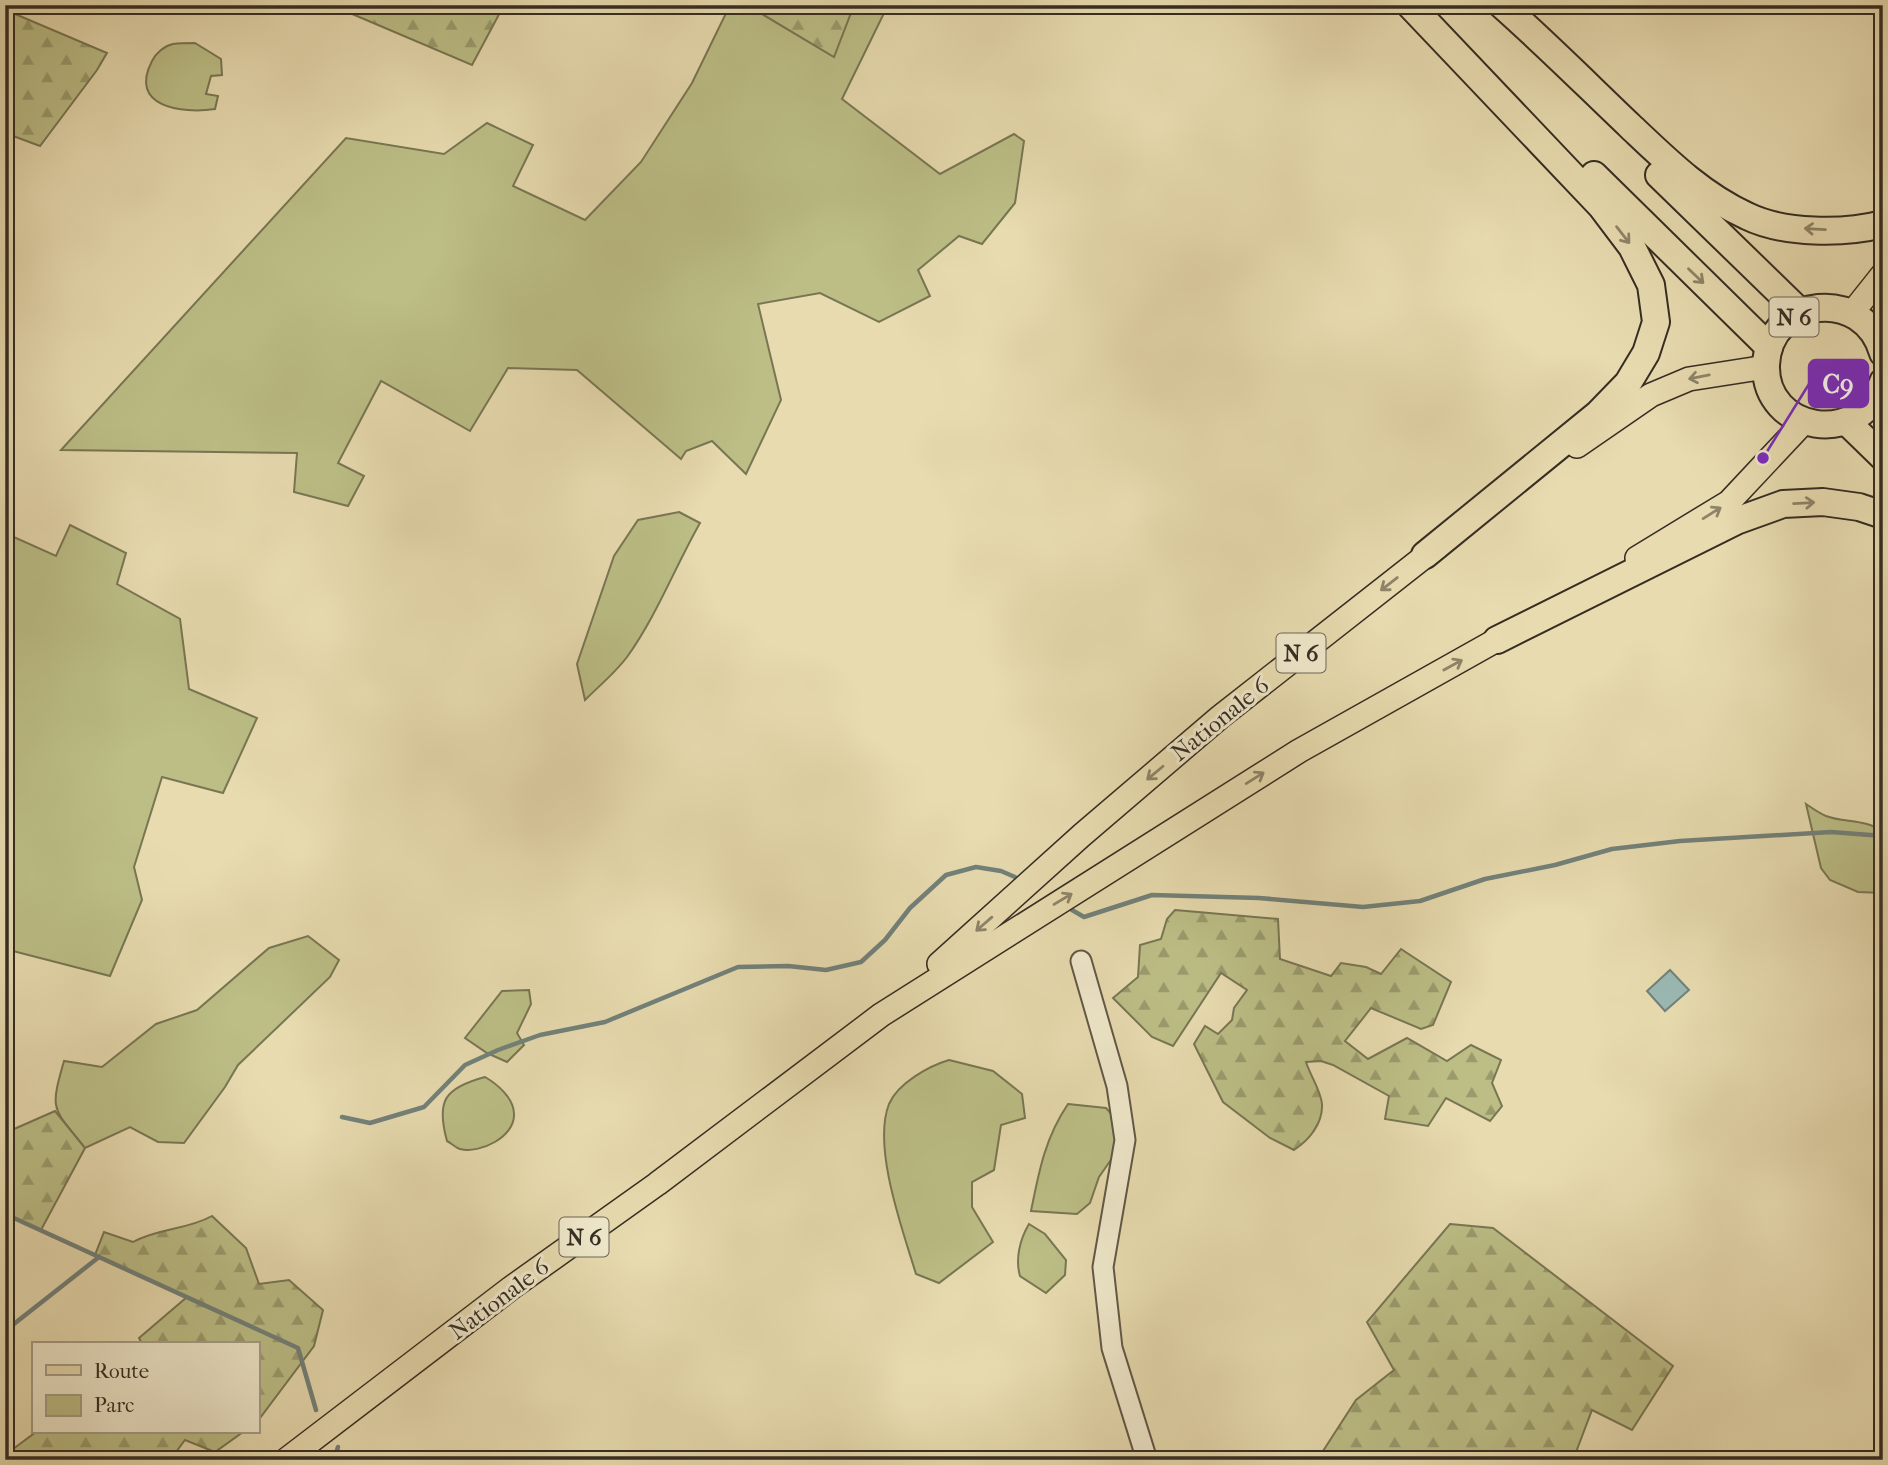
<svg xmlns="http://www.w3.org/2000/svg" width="1888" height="1465" viewBox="0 0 1888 1465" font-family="'IM FELL French Canon',serif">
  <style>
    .green { fill: #bcbe86; stroke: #787654; stroke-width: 2 }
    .forest { fill: url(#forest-firs); stroke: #787654; stroke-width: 2 }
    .water { fill: #9ab9b4; stroke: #72817a; stroke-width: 2 }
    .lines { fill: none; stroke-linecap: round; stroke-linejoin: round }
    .stream { stroke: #72817a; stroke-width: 4.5 }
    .minor-casing { stroke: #625846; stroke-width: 23 }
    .major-casing { stroke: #352d23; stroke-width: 26 }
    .highway-casing { stroke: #352d23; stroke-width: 30 }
    .minor { stroke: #efe8cb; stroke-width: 19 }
    .major { stroke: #e7dbaf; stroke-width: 23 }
    .highway { stroke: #e7dbaf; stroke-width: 26 }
    .oneway { stroke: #8e8469 }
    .labels { text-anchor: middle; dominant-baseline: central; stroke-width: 6; stroke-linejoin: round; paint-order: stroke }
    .shield { fill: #efe8cb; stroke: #6d6555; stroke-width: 2 }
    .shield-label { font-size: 23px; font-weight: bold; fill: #352d23 }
    .street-label { font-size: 24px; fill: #352d23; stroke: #efe8cb }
    .leader { fill: none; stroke: #7b2cbf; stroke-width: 2.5 }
    .callout-dot { fill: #7b2cbf; stroke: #efe8cb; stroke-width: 2.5 }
    .callout { fill: #7b2cbf; stroke: #7b2cbf; stroke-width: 2.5 }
    .callout-label { font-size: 26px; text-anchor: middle; font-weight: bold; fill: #fff }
  </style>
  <defs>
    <pattern id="forest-firs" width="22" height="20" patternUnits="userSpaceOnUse" patternTransform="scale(1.75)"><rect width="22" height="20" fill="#bcbe86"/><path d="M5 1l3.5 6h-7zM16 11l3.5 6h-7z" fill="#9a9b6d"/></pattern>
  </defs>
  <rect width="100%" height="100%" fill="#e7dbaf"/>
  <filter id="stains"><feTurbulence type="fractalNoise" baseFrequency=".00286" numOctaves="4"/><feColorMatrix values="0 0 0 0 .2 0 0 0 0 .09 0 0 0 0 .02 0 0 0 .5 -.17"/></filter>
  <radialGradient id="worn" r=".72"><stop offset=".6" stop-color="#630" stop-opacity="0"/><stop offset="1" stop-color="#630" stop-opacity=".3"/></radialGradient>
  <g class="green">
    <path d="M 730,5 L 747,5 L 833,56 L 854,5 L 888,5 L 842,99 L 940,174 L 1014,134 L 1024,141 L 1015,203 L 982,244 L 959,236 L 918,270 L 930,296 L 879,322 L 820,293 L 758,304 L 781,400 L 746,474 L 712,441 L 686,451 L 681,459 L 577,370 L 508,368 L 470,431 L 381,381 L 338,463 L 364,476 L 348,506 L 294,492 L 297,453 L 61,450 L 346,138 L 444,154 L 487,123 L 533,145 L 513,186 L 585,220 L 641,162 L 692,83 Z"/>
    <path d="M 195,43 L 221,59 L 222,75 L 211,76 L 206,94 L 218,96 L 215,109 C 182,114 128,107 152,61 C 156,53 164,46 173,44 C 180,43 188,43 195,43 Z"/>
    <path d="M 679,512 L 700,523 C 675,567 657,615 627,657 C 615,673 599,686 585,700 L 577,664 L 614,556 L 638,520 Z"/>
    <path d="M 70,525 L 126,553 L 117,584 L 180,619 L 189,689 L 257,718 L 223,793 L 162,777 L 134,867 L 142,900 L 110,976 L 5,949 L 5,533 L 56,556 Z"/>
    <path d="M 1806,804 C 1812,808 1819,813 1826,816 C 1844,823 1867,819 1883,832 L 1883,893 L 1858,892 L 1830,880 L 1821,868 Z"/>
    <path d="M 308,936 L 339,960 L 330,977 L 238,1065 L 225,1087 L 184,1143 L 158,1142 L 130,1127 L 85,1148 C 53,1107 49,1113 64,1061 L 102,1067 L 156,1024 L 197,1010 L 269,948 Z"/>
    <path d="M 529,990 L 531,1004 L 517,1033 L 524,1045 L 507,1062 L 487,1053 L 465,1038 L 502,991 Z"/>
    <path d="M 949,1060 L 993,1071 L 1022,1094 L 1025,1118 L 1001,1125 L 994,1170 L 972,1182 L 972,1207 L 993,1242 L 939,1283 L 916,1274 C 903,1231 872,1147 889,1104 C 898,1083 929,1066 949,1060 Z"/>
    <path d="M 485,1077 C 497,1084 514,1098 514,1114 C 515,1137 480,1154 460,1149 C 456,1148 451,1143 447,1141 C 436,1101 444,1088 485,1077 Z"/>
    <path d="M 1068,1104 L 1106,1108 L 1114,1117 L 1125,1140 L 1099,1177 L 1090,1203 L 1077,1214 L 1031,1211 C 1039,1171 1045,1138 1068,1104 Z"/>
    <path d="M 1029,1224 L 1045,1234 L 1066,1260 L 1065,1275 L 1046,1293 L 1020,1276 C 1015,1259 1020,1239 1029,1224 Z"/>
  </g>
  <g class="forest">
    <path d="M 331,5 L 504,5 L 472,65 Z"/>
    <path d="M 747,5 L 854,5 L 834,57 Z"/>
    <path d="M 8,11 L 107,53 L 97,70 L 40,146 L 5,133 L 5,16 Z"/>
    <path d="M 1175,910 L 1278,919 L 1280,959 L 1331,976 L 1341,963 L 1366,967 L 1381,974 L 1401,949 L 1451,982 L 1433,1025 L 1421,1029 L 1371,1008 L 1345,1041 L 1368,1059 L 1407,1038 L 1447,1061 L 1471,1045 L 1501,1060 L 1492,1083 L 1502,1106 L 1490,1121 L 1446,1098 L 1428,1126 L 1385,1119 L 1389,1096 L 1333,1065 L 1321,1061 L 1306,1062 C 1310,1075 1321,1091 1322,1104 C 1323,1124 1309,1140 1294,1150 L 1270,1138 L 1223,1102 L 1194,1044 L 1205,1026 L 1218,1034 L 1232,1020 L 1234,1008 L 1247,990 L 1221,973 L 1173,1046 L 1152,1037 L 1113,998 L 1138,977 L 1140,945 L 1161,939 L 1167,919 Z"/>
    <path d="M 55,1111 L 85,1148 L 41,1230 L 9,1215 C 4,1200 3,1186 11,1171 L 5,1168 L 5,1133 Z"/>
    <path d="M 212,1216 L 246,1248 L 259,1284 L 289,1280 L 323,1310 L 314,1346 L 257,1422 L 257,1344 L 142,1344 L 139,1338 L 187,1297 L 95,1255 L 104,1232 L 133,1242 C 158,1228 187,1230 212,1216 Z"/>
    <path d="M 1450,1224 L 1493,1228 L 1673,1366 L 1632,1430 L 1592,1410 L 1573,1460 L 1309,1460 L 1323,1451 L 1356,1400 L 1394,1370 L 1367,1322 Z"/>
    <path d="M 36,1432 L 243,1432 L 215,1452 L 185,1440 L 170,1460 L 5,1460 L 5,1455 Z"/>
  </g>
  <path class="water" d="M 1670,970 L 1689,990 L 1665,1011 L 1647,991 Z"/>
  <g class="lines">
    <g class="stream">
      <path d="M 1072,910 L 1084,917 L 1152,895 L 1259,898 L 1363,907 L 1420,901 L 1485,879 L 1555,865 L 1612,849 L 1680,841 L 1831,832 L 1883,836"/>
      <path d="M 342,1117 L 370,1123 L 424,1107 L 465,1065 L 498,1050 L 540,1035 L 605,1022 L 738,967 L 788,966 L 826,970 L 861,962 L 885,940 L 910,908 L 946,875 L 976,867 L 1001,871 L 1015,877"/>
      <path d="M 5,1214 L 298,1348 L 316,1410"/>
      <path d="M 5,1331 L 99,1257"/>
      <path d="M 334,1460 L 338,1447"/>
    </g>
    <g class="minor-casing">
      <path id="minor" d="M 1081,961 L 1117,1086 L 1125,1140 L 1103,1267 L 1112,1348 L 1147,1460"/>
    </g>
    <g class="major-casing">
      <g id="major">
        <path d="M 1852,313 L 1883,274"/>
        <path d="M 1577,446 L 1651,395 L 1689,379 L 1766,367"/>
        <path d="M 1637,558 L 1729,502 L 1804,422"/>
        <path d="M 939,964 L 1082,835 L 1220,717 L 1438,546"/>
        <path d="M 286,1460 L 511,1288 L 657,1184 L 881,1015 L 1299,751 L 1511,632"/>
      </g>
    </g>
    <g class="highway-casing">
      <g id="highway">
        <path d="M 1410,5 L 1601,206 L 1632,247 L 1651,285 L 1656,322 L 1646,353 L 1628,383 L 1598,414 L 1425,555"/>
        <path d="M 1502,5 C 1546,44 1587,85 1630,126 C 1666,160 1701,195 1747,216 C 1784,234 1844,234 1883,224"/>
        <path d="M 1594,175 L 1769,347"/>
        <path d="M 1659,175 L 1801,313"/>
        <path d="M 1883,353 C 1864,286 1769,296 1766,365 C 1764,433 1861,448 1883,382"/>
        <path d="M 1847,422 L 1883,457"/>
        <path d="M 1497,640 L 1736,521 L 1783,504 L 1823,502 L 1859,507 L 1883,515"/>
      </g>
    </g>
    <use href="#minor" class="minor"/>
    <use href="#major" class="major"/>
    <use href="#highway" class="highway"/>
  </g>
  <defs><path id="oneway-shaft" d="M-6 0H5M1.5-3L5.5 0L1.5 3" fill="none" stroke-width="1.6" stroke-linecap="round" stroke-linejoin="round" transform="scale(1.75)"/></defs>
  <g class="oneway">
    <use href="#oneway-shaft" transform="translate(1815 229) rotate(-177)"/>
    <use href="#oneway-shaft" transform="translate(1623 235) rotate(52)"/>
    <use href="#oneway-shaft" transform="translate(1696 276) rotate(44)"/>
    <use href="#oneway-shaft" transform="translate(1699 377) rotate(169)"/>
    <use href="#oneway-shaft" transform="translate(1804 503) rotate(-3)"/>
    <use href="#oneway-shaft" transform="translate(1712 513) rotate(-32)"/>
    <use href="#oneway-shaft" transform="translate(1389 584) rotate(142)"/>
    <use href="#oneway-shaft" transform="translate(1453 665) rotate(-29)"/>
    <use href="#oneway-shaft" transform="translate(1155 773) rotate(140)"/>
    <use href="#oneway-shaft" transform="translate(1255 778) rotate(-32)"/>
    <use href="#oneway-shaft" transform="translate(1063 899) rotate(-31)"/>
    <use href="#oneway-shaft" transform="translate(984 924) rotate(139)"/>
  </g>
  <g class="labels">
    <g class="shield">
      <rect x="1769.5" y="297.5" width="49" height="39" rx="5"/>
      <rect x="1276.5" y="633.5" width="49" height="39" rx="5"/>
      <rect x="559.5" y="1217.5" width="49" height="39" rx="5"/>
    </g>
    <g class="shield-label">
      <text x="1794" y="317">N 6</text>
      <text x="1301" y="653">N 6</text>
      <text x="584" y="1237">N 6</text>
    </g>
    <g class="street-label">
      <text transform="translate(1220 719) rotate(-39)">Nationale 6</text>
      <text transform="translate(499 1299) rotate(-37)">Nationale 6</text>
    </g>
  </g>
  <path class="leader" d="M1763 458L1809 384"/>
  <circle class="callout-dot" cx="1763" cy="458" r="7"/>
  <rect class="callout" x="1809" y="360" width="59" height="47" rx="7"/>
  <g class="callout-label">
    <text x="1838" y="393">C9</text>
  </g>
  <rect width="1888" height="1465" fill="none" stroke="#e7dbaf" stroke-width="28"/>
  <rect x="7" y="7" width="1874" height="1451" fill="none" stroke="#352d23" stroke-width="3.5"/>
  <rect x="14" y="14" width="1860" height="1437" fill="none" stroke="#352d23" stroke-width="2"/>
  <rect x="32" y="1342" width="228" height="91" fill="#efe8cb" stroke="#a59d88" stroke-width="2"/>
  <rect x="46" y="1365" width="35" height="10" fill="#e7dbaf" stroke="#a59d88" stroke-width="2"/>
  <text x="94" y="1378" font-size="21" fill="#352d23">Route</text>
  <rect x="46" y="1395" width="35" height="21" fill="#bcbe86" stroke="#a59d88" stroke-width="2"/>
  <text x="94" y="1412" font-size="21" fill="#352d23">Parc</text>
  <rect width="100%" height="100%" filter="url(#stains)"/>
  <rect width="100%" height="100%" fill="url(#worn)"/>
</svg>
